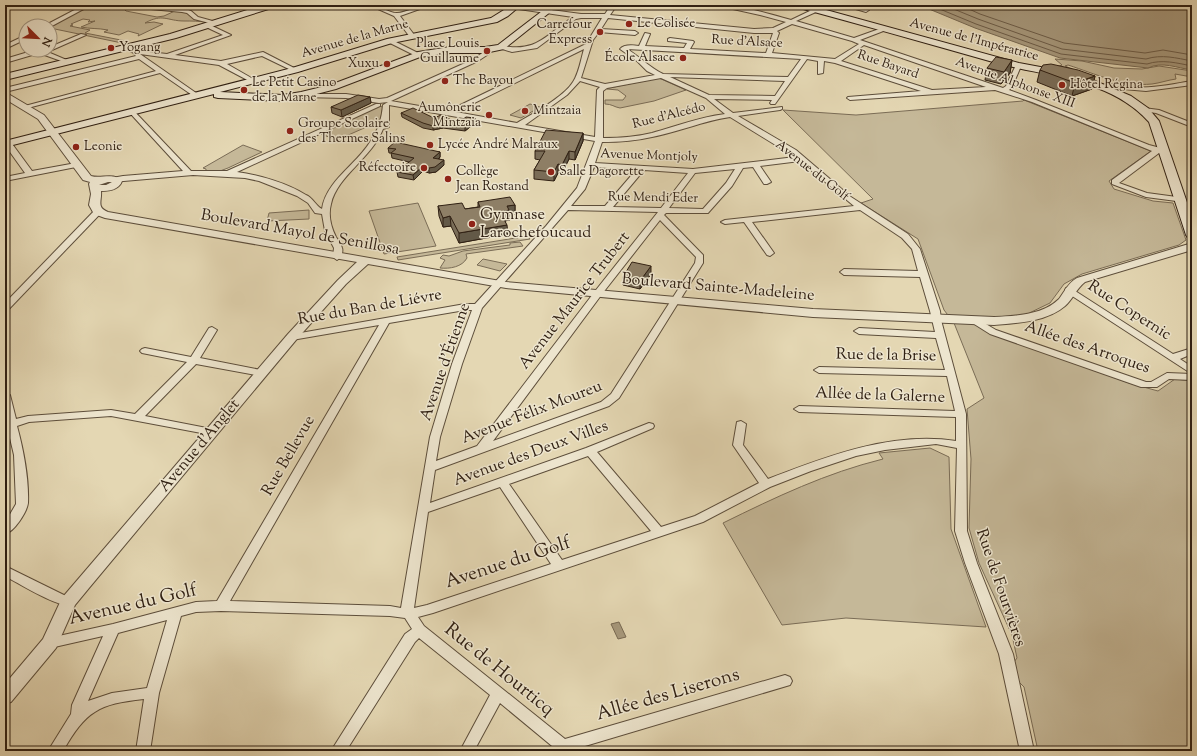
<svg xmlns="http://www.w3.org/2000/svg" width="1197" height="756" viewBox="0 0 1197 756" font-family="'Sorts Mill Goudy',serif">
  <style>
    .green { fill: #c5b898; stroke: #7a6c56 }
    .water { fill: #a7997d; stroke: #776953 }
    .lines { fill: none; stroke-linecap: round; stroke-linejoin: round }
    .shore { stroke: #6c5c48; stroke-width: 1 }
    .minor-casing { stroke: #5d4e3b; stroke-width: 2 }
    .tertiary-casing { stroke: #5d4e3b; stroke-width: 2 }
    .secondary-casing { stroke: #302013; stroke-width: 2 }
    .minor { fill: #ede5ce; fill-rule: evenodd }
    .tertiary { fill: #ede5ce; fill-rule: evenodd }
    .secondary { fill: #ede5ce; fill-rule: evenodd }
    .wall { fill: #7a6d58; stroke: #302013 }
    .shaded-wall { fill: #635947; stroke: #302013 }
    .building { fill: #8e7f66; stroke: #302013 }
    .poi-dot { fill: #8f2418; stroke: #ede5ce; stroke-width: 1.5 }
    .labels { text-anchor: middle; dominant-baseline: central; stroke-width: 3; stroke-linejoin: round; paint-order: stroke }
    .far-poi-label { font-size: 13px; fill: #302013; stroke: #ede5ce; text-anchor: start }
    .far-street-label { font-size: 13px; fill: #302013; stroke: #ede5ce }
    .poi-label { font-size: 16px; fill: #302013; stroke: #ede5ce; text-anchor: start }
    .street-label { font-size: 16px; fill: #302013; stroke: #ede5ce }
    .near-street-label { font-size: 19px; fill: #302013; stroke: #ede5ce }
  </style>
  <rect width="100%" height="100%" fill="#e4d7b3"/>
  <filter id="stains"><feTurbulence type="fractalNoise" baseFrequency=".005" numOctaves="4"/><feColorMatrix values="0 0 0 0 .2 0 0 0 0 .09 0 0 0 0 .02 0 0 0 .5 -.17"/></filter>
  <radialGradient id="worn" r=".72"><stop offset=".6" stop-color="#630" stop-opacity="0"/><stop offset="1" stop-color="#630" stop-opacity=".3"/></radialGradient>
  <g class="green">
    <path d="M 92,5 L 124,5 L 128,6 L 123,8 L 126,11 L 157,17 L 164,16 L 177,10 L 183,11 L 206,22 C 199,21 192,21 184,21 C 167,21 163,13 145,23 L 154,22 L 163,24 L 138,36 L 139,34 L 128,31 L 119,35 L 104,32 L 108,30 C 98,28 90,29 81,27 L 95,21 L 88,22 L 90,20 L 83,19 L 71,24 L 73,25 L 70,26 L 90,30 L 85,33 L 126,41 L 122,43 L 50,28 L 50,26 Z"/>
    <path d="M 1055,59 L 1082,61 L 1114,68 L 1142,69 L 1159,66 L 1192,71 L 1192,77 L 1175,74 L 1176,79 C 1168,80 1160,83 1152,84 C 1122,87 1096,74 1068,65 L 1065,66 L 1072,69 L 1057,67 L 1062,65 Z"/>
    <path d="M 659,78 L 686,90 L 654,101 L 620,108 C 614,107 612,104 605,104 L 605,100 L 623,100 L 626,96 L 618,90 L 607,89 L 609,88 Z"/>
    <path d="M 1024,100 L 1151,151 L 1109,181 L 1114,189 L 1153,201 L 1173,203 L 1186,240 L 1179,245 L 1082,274 L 1064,284 L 1050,303 L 1023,316 L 985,317 L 991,333 L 1129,383 L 1158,391 L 1175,379 L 1192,381 L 1192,751 L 1038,751 L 1024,687 L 1016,679 L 1014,662 L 1017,658 L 1012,635 L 979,563 L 969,528 L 971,459 L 967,409 L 984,398 L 954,323 L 944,310 L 918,239 L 861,203 L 873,199 L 783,110 L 856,115 L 1023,101 Z"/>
    <path d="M 530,104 L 540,107 L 521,118 L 510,115 Z"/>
    <path d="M 378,106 L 383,107 L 380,121 L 337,140 L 318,133 Z"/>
    <path d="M 243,145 L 262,152 L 228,168 L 220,171 L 206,171 L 206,169 L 203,168 Z"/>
    <path d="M 418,203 L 436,246 L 384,254 L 369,211 Z"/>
    <path d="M 309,210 L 309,219 L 267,221 L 269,213 Z"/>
    <path d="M 528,236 L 530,239 L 398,260 L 397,257 Z"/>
    <path d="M 520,242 L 523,246 L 466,254 L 467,258 C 462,267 450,269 440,268 L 445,260 L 440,258 L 443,255 L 449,256 L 463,251 L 510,245 L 510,243 Z"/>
    <path d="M 483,259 L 507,264 L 500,271 L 477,265 Z"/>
    <path d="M 930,448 L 949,457 L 951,529 L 986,627 L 846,618 L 782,625 L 723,523 C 776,497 826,473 883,459 L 879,453 Z"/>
  </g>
  <g class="water">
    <path d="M 915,5 L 1192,5 L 1192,70 C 1177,68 1162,61 1148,68 L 1060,58 L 975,28 L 929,9 Z"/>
    <path d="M 619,622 L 626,637 L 618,639 L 611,624 Z"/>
  </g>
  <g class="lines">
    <g class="shore">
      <path d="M 930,5 L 976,24 L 1061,54 L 1147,64 C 1162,59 1177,63 1192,66"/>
      <path d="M 944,5 L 978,19 L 1062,49 L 1146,59 C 1162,54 1176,58 1192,61"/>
      <path d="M 960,5 L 980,14 L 1064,43 L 1145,53 L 1163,50 L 1192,55"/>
    </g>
    <g class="minor-casing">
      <g id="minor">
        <path d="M 84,5 L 91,5 L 50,27 L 44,26 Z"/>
        <path d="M 127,5 L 148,5 L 183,8 L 191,11 L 198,17 L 220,23 L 217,25 L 194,19 L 187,13 L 182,12 L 130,7 Z"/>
        <path d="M 369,5 C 380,5 388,13 397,13 C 406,13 418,5 431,5 L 400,16 L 415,36 L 412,38 L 410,37 L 394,16 Z"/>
        <path d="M 514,5 L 581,14 L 605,14 L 611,5 L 617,5 L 610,15 L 754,29 L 773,28 L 786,22 L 760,15 L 715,5 C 741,5 766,13 791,20 L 816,8 L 818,9 L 818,11 L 796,21 L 854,38 L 882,28 L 886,28 L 886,30 L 860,40 L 1003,88 L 1006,86 L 1016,65 L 1020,65 L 1021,66 L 1012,87 L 1009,90 L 1036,100 L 1149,145 L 1168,150 L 1168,154 L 1159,153 L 1119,183 L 1147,193 L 1184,198 L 1184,202 L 1146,197 L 1112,184 L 1112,180 L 1152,151 L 1032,102 L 995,90 L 850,100 L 847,98 L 848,97 L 921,91 L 835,63 L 824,61 L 823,73 L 818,74 L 818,61 L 807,59 L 775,104 L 771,104 L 770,103 L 772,100 L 714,99 L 733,113 L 782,107 L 782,109 L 780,110 L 738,116 L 796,150 L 851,197 L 908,234 L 920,249 L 940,311 L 941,320 L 966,414 L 967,531 L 977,563 L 1013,654 L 1034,751 L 1020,751 L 999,654 L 965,563 L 955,531 L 957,448 L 936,444 L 885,450 L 856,456 L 811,471 L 770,487 L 703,522 L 433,613 L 418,617 L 424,626 L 565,739 L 785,675 L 790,677 L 792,681 L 790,685 L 575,749 L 576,751 L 558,751 L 500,703 L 474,751 L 460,751 L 490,695 L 419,638 L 415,642 L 346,751 L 331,751 L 405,634 L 412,629 L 405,618 L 390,616 L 221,611 L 196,612 L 181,616 L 159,693 L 150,751 L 136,751 L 144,699 C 98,704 86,711 63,751 L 48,751 L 71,714 L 72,705 L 103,636 L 50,648 L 45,647 L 43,643 L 45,639 L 113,624 L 196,602 L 217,601 L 379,325 L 292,340 L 287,337 L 289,335 L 465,304 L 475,304 L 546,226 L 577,188 L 595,141 L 389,105 L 389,127 L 383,129 C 372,158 337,176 331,204 C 328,215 331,227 336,237 C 338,240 341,244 342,248 C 343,250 342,254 341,257 L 337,260 L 333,257 L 334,248 L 325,231 L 322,214 L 315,213 L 308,203 L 297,196 L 259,181 L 245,178 L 193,175 L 112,182 L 112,178 L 123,176 L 183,171 L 129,112 L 134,111 L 191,171 L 227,171 L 376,104 L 380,104 L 380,106 L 237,172 C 259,175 287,183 306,195 C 313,198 316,206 322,209 C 326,181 356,165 370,142 C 378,131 382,118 383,105 L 388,102 L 379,103 L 346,98 L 301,97 L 298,95 L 299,94 L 346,94 L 379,99 L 387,98 L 474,59 L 485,51 L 486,49 L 490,49 L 490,53 L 478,61 L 391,101 L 448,111 L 586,44 L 602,18 L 581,18 L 576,19 L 537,48 L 512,52 L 496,47 L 499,45 C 537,54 545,35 573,17 L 512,8 L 511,7 ZM 608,18 L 754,33 L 773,33 L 766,53 L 690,49 L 694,42 L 693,41 L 670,38 L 668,39 L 668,41 L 687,43 L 684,48 L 645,46 L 650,34 L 645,33 L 639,46 C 633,45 624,44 620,49 L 637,61 L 647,71 L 655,75 L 605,84 L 581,78 L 593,40 L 599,32 L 635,35 L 638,33 L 635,31 L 601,29 ZM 792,24 L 852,41 L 859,44 L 835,59 L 772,53 L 779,33 L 777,31 ZM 864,45 L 986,87 L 932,90 L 841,61 ZM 584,49 C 581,59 579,73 573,82 C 564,97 532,114 517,123 L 456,112 ZM 627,49 L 801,59 L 788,77 L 663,74 C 649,67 640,57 627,49 ZM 670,77 L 785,81 L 775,96 L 709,95 ZM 661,78 L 706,98 L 725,114 C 700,117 677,126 652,133 C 636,137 619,138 603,138 L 603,91 L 607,88 ZM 580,81 L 600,87 L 597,90 L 595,137 L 525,125 L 567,95 ZM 730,117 L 795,157 L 693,169 L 595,163 L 602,142 C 619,142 635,141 652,137 C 678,132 703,121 730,117 ZM 800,161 L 854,206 L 725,220 L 721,222 L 725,224 L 744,222 L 767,255 L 770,256 L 774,253 L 752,222 L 860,210 L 902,238 L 912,249 L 918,271 L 844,269 L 840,272 L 844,275 L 920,277 L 930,311 L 935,332 L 859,328 L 854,331 L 859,334 L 936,338 L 945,370 L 819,367 L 814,370 L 819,373 L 947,376 L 955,411 L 799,406 L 794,409 L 799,412 L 956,417 L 956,441 C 893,431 827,456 768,479 L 743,445 L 746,424 L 741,421 L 737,422 L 733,445 L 759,483 L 695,516 L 661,527 L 597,452 L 653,428 L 654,426 L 653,424 L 649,423 L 586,448 L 430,503 L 435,470 L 609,406 L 619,398 L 703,263 L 703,255 L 664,215 L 666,213 L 708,213 L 732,186 L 743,168 L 753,167 L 764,184 L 767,184 L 771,182 L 760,166 ZM 594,167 L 636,170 L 605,206 L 571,206 L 585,189 ZM 735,169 L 726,183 L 703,209 L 669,208 L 695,173 ZM 644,170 L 688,173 L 661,208 L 613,207 ZM 568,210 L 658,212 L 596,290 L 477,446 L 436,461 L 440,437 L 462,364 L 482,308 ZM 660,220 L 696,257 L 695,263 L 611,394 L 601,402 L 493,441 L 602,294 ZM 465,310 L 472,310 L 452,364 L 430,437 L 401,608 L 390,606 L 230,601 L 389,323 ZM 588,456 L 651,531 L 562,560 L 509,484 ZM 500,487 L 551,564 L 427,605 L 414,608 L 428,512 ZM 167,620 L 147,688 L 112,693 L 88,701 L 118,633 Z"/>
        <path d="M 842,5 L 852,5 L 869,10 L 866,12 Z"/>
        <path d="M 208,24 L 231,35 L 175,55 L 221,61 L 263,52 L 298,70 L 293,71 L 262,56 L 227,64 L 255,80 L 256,81 L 253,83 L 219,65 L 140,54 L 199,95 L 199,97 L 195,97 L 160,73 L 24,109 L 21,107 L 156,71 L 139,59 L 5,92 L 5,88 L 136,56 L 134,53 L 130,51 L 131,50 L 167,54 L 223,35 L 206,27 L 205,26 Z"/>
        <path d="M 81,34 L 86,35 L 52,50 L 48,50 L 50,50 L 50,47 Z"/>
        <path d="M 26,35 L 26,39 L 5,49 L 5,45 Z"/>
        <path d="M 390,39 L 420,54 L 421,55 L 416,56 L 388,42 L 387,41 Z"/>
        <path d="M 35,50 L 43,50 L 69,61 L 64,62 L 39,53 L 5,63 L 5,59 Z"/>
        <path d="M 1192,81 L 1192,85 L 1146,91 L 1112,88 L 1102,89 L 1099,87 C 1107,81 1122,85 1132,87 C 1152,89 1173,84 1192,81 Z"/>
        <path d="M 1144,108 L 1159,110 L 1192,123 L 1192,127 L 1156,113 L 1142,111 L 1141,110 Z"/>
        <path d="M 5,141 L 10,141 L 32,171 L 76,163 L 80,165 L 76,167 L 5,181 L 5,177 L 25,173 L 5,145 Z"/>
        <path d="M 95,210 L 98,210 L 102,212 L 8,310 L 5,311 L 5,303 Z"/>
        <path d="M 1069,287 L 1173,354 L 1192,348 L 1192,354 L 1180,359 L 1192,367 L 1192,374 L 1066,292 L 1065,290 L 1066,288 Z"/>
        <path d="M 974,317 L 996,330 L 1146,382 L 1151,382 L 1167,373 L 1192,374 L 1192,380 L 1169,379 L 1157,387 L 1141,387 L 990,334 L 971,322 L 969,320 Z"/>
        <path d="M 212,327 L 217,330 L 200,358 L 266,371 L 267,373 L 266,375 L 262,376 L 196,364 L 145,416 L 212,429 L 217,432 L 216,434 L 212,435 L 111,416 L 29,422 L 17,426 C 23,448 29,479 28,503 C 27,512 14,532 5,534 L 5,523 L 16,504 L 14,455 L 5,417 L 5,392 L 10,395 L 16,419 L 28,416 L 111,410 L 135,414 L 187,362 L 142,353 L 140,351 L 142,349 L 145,348 L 191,357 L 209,328 Z"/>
        <path d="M 5,566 L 72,599 L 74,602 L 72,605 C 60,609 18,583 5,576 Z"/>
      </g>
    </g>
    <g class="tertiary-casing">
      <path id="tertiary" d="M 5,92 L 44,115 L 91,176 C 101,179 114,172 122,181 C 119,190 109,191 101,191 C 102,201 96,207 108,212 L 506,282 L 813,309 L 994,317 C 1015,316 1043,315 1059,299 C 1065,291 1068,283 1077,278 L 1192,243 L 1192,250 L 1085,282 C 1076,289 1073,299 1065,306 C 1046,322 1018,323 994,325 L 813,317 L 506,288 L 368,264 L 346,284 L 296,340 L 89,588 L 75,605 L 56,648 L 11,702 L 5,704 L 5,684 L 43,639 L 62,598 L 288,334 L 338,280 L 357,262 L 105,218 L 94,214 L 89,205 L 91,194 L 89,184 L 90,182 L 83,180 L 38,119 L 5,99 ZM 108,182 L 112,182 L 106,185 L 99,185 Z"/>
    </g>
    <g class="secondary-casing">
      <g id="secondary">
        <path d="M 263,5 L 276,5 L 275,7 L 176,38 L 5,80 L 5,74 L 170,34 Z"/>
        <path d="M 512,5 L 521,5 L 508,16 L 497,22 L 392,43 L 298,72 L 220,92 L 283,95 L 301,92 L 330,85 L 418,52 L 450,47 L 485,47 L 498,45 L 550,5 L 559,5 L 504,49 L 485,53 L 450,53 L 420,57 L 336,89 L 301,98 L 283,101 L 218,98 L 214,97 L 214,94 L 5,147 L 5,141 L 292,68 L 387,39 L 491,18 Z"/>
        <path d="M 795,5 L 808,5 L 1019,63 L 1067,72 L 1088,78 L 1131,96 L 1148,108 L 1159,121 L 1192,217 L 1192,239 L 1188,238 L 1186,235 L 1149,122 C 1110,78 1046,77 993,62 C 927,43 862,25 796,7 Z"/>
      </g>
    </g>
    <use href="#minor" class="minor"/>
    <use href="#tertiary" class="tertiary"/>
    <use href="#secondary" class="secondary"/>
  </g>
  <g class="wall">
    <path d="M 1012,60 L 1010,73 L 1001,84 L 985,80 L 987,68 Z"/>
    <path d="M 1040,70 L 1095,76 L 1092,89 L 1072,96 L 1037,82 Z"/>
    <path d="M 370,97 L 371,103 L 342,117 L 332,113 L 331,107 Z"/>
    <path d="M 401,113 L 434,118 L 458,123 L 475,123 L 465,131 L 443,128 L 433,130 L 423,128 L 402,117 Z"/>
    <path d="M 583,133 L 583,141 L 575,160 L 569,159 L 562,173 L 558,173 L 554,181 L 534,179 L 534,170 L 540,160 L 535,159 L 535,151 Z"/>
    <path d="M 388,148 L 440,152 L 440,157 L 439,159 L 444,165 L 436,172 L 429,173 L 423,171 L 414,180 L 398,177 L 397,172 L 409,162 L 392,158 L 391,153 L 389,153 Z"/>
    <path d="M 478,202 L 515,205 L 515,214 L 509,215 L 510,220 L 505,221 L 508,234 L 459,243 L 451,226 L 443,227 L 439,216 L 438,206 L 465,209 L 478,207 Z"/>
    <path d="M 651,274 L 640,289 L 623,285 L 623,277 Z"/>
  </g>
  <g class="shaded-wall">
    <path d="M 1012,60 L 1010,73 L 1001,84 L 1004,72 Z"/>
    <path d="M 1095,76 L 1092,89 L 1072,96 L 1075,83 Z"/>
    <path d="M 370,97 L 371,103 L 342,117 L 341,110 Z"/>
    <path d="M 475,118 L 475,123 L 465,131 L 465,127 Z"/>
    <path d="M 442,123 L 443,128 L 433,130 L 433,126 Z"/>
    <path d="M 583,133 L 583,141 L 575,160 L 575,152 Z"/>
    <path d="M 569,151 L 569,159 L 562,173 L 562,165 Z"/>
    <path d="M 440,152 L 440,157 L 434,163 L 433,158 Z"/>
    <path d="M 444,160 L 444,165 L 436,172 L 429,173 L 429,168 Z"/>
    <path d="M 558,164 L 558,173 L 554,181 L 554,172 Z"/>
    <path d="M 423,166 L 423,171 L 414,180 L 413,175 Z"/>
    <path d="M 515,205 L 515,214 L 509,215 L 510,220 L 500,221 L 500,212 L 507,206 Z"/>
    <path d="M 450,216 L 451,226 L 443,227 L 443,218 Z"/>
    <path d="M 507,225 L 508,234 L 459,243 L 459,233 Z"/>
    <path d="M 651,266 L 651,274 L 640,289 L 640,281 Z"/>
  </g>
  <g class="building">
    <path d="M 996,57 L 1012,60 L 1004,72 L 987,68 Z"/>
    <path d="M 1051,64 L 1078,70 L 1095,76 L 1075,83 L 1040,70 L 1043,65 Z"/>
    <path d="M 358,95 L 370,97 L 341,110 L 331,107 Z"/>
    <path d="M 413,108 L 434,118 L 441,115 L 458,123 L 466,117 L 475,118 L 465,127 L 442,123 L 433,126 L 423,123 L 401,113 Z"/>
    <path d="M 546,130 L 583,133 L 575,152 L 569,151 L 562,165 L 558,164 L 554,172 L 534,170 L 545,151 L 535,151 Z"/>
    <path d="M 395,142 L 440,152 L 433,158 L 444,160 L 435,167 L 429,168 L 423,166 L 413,175 L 397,172 L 414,158 L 391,153 L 396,149 L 388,148 Z"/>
    <path d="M 510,197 L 515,205 L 507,206 L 509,210 L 500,212 L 507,225 L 459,233 L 450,216 L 443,218 L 438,206 L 462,203 L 465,209 L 480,207 L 478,202 Z"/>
    <path d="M 632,262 L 651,266 L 640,281 L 623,277 Z"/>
  </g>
  <g class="poi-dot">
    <circle cx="629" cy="24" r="4"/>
    <circle cx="600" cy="32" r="4"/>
    <circle cx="111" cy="48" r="4"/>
    <circle cx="487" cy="51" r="4"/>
    <circle cx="683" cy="58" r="4"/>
    <circle cx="387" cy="64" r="4"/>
    <circle cx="445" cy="81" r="4"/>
    <circle cx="1062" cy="85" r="4"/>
    <circle cx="244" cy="90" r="4"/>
    <circle cx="525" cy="111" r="4"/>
    <circle cx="489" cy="115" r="4"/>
    <circle cx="290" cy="131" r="4"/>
    <circle cx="430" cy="145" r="4"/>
    <circle cx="76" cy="147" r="4"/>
    <circle cx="424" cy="168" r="4"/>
    <circle cx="551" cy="172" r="4"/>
    <circle cx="448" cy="179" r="4"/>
    <circle cx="472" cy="224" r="4"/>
  </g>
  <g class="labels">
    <g class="far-poi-label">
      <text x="637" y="24">Le Colisée</text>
      <text x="592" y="25" text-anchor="end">Carrefour<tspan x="592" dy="15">Express</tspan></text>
      <text x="479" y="44" text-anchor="end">Place Louis<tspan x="479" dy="15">Guillaume</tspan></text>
      <text x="119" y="48">Yogang</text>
      <text x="675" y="58" text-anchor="end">École Alsace</text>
      <text x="379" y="64" text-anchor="end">Xuxu</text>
      <text x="453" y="81">The Bayou</text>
      <text x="252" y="83">Le Petit Casino<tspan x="252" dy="15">de la Marne</tspan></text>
      <text x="1070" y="85">Hôtel Régina</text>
      <text x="481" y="108" text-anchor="end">Aumônerie<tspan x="481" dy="15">Mintzaia</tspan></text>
      <text x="533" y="111">Mintzaia</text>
      <text x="298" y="124">Groupe Scolaire<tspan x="298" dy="15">des Thermes Salins</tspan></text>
      <text x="438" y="145">Lycée André Malraux</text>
      <text x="84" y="147">Leonie</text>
      <text x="416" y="168" text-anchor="end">Réfectoire</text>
      <text x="456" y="172">Collège<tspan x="456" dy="15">Jean Rostand</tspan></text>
      <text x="559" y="172">Salle Dagorette</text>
    </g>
    <g class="far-street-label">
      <text transform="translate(355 39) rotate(-16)">Avenue de la Marne</text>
      <text transform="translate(974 40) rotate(15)">Avenue de l'Impératrice</text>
      <text transform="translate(747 42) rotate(3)">Rue d'Alsace</text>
      <text transform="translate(888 65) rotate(19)">Rue Bayard</text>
      <text transform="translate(1015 83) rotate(20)">Avenue Alphonse XIII</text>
      <text transform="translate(669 116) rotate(-14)">Rue d'Alcédo</text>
      <text transform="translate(649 156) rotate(2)">Avenue Montjoly</text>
      <text transform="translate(812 171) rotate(38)">Avenue du Golf</text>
      <text transform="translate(653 198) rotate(1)">Rue Mendi Eder</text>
    </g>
    <g class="poi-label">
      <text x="480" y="215">Gymnase<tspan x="480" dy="18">Larochefoucaud</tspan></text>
    </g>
    <g class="street-label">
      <text transform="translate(300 233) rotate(10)">Boulevard Mayol de Senillosa</text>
      <text transform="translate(718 288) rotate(5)">Boulevard Sainte-Madeleine</text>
      <text transform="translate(575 301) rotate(-52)">Avenue Maurice Trubert</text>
      <text transform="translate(370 308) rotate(-10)">Rue du Ban de Liévre</text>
      <text transform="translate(1129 311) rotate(33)">Rue Copernic</text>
      <text transform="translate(1087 348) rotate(19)">Allée des Arroques</text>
      <text transform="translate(886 356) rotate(1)">Rue de la Brise</text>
      <text transform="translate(446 362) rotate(-71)">Avenue d'Étienne</text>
      <text transform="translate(880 396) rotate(2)">Allée de la Galerne</text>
      <text transform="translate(532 413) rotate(-21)">Avenue Félix Moureu</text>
      <text transform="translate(200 446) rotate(-50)">Avenue d'Anglet</text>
      <text transform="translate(531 454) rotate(-20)">Avenue des Deux Villes</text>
      <text transform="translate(289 456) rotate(-60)">Rue Bellevue</text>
      <text transform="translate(1000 588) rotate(71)">Rue de Fourvières</text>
    </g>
    <g class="near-street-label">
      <text transform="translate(508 563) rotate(-18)">Avenue du Golf</text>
      <text transform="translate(133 605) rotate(-13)">Avenue du Golf</text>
      <text transform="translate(499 670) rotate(39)">Rue de Hourticq</text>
      <text transform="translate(668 695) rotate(-16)">Allée des Liserons</text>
    </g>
  </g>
  <rect width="1197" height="756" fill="none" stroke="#e4d7b3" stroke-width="20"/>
  <rect x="6" y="6" width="1185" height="744" fill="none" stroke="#302013" stroke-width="2"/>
  <rect x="10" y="10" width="1177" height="736" fill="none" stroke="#302013"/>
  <g transform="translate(38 38) rotate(114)"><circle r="19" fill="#ede5ce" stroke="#a19683"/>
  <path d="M0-3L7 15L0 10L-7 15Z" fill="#8f2418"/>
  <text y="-6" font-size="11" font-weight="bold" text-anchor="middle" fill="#302013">N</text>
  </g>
  <rect width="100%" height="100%" filter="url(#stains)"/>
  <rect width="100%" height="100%" fill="url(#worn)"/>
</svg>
